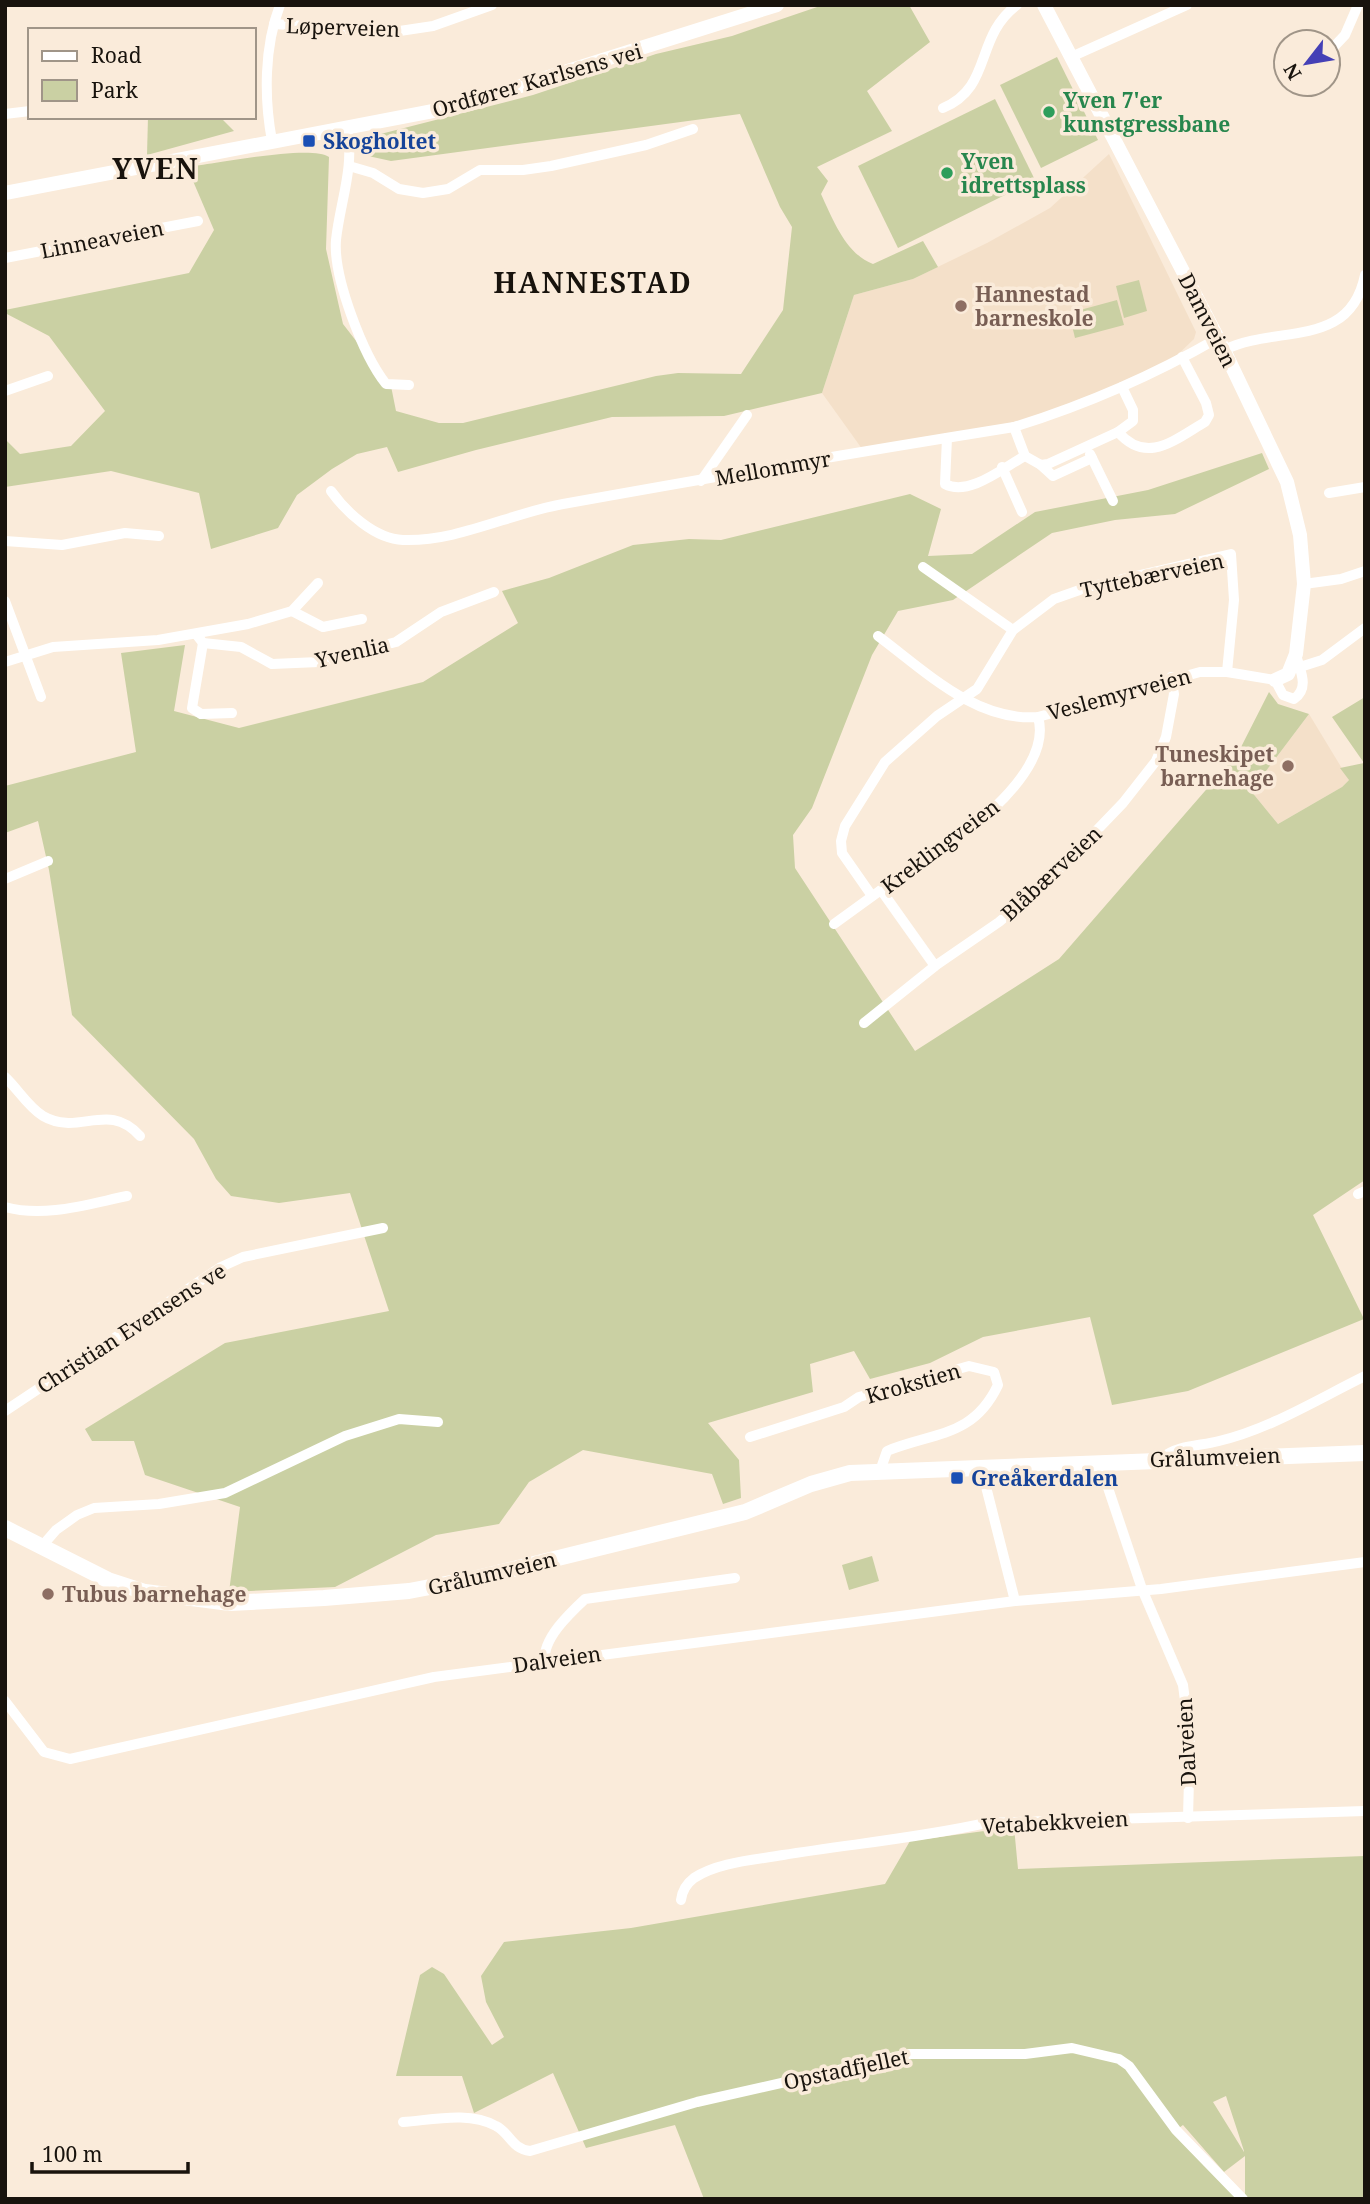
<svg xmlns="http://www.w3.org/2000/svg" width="1370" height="2204" viewBox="0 0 1370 2204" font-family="'Noto Serif',serif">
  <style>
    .built { fill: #f4e0c9 }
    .green { fill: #cad0a3; fill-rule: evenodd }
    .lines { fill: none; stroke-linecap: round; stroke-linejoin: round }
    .street { stroke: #fff; stroke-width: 10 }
    .secondary { stroke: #fff; stroke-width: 14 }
    .primary { stroke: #fff; stroke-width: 16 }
    .leisure-dot { fill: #2e9e5b; stroke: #faebda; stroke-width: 2.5 }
    .transit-dot { fill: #1a4fb4; stroke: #faebda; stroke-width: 2.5 }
    .education-dot { fill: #8d6e63; stroke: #faebda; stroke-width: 2.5 }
    .labels { text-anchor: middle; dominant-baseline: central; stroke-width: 7; stroke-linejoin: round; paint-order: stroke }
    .street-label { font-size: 21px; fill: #18130d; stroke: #faebda }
    .leisure-label { font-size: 21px; font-weight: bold; fill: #27864d; stroke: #faebda; text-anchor: start }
    .transit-label { font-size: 21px; font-weight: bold; fill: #164399; stroke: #faebda; text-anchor: start }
    .education-label { font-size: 21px; font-weight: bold; fill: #785e54; stroke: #faebda; text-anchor: start }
    .district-label { font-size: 28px; font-weight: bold; letter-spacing: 2px; fill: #18130d; stroke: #faebda }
  </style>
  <rect width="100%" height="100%" fill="#faebda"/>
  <g class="built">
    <path d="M 1109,154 L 1196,332 L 1194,339 L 1169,363 L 1014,427 L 865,453 L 822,393 L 854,295 L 913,279 L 987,243 L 1050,208 Z"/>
    <path d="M 1309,714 L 1349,780 L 1342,787 L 1278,824 L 1251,791 Z"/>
  </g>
  <g class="green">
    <path d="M 823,5 L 909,5 L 930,42 L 867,91 L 892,131 L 817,167 L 828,181 L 821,194 C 833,220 846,254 873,264 L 923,241 L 938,267 L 913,279 L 854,295 L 822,393 L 724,416 L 612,417 L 476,450 L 398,472 L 387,447 L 357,454 L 332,469 L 297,495 L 278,528 L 211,549 L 199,493 L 111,471 L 5,487 L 5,439 L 20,454 L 71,446 L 105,411 L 49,336 L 5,313 L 5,310 L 189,273 L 214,230 L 187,167 C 215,164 311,144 329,157 L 326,249 L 343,324 L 391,386 L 396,411 L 439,423 L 463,423 L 656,376 L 678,373 L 741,374 L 783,310 L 792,227 L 780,207 L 740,114 L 391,161 L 359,154 L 361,139 L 533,95 L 656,54 L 732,36 Z"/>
    <path d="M 1057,57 L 1098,140 L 1041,168 L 1000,85 Z"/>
    <path d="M 995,99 L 1035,180 L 898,248 L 858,166 Z"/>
    <path d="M 148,117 L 220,117 L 234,131 L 147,155 Z"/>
    <path d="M 1139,280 L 1147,311 L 1124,318 L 1116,286 Z"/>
    <path d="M 1117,300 L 1124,325 L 1075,338 L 1069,313 Z"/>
    <path d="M 1262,453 L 1269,469 L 1175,514 L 1115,520 L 1052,533 L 953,600 L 898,611 L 872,655 L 812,808 L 793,835 L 795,868 L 915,1051 L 1059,959 L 1238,753 L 1269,692 L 1278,704 L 1309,714 L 1251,791 L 1278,824 L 1342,787 L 1349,780 L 1340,768 L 1364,763 L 1332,717 L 1365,697 L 1365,1180 L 1313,1215 L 1364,1319 L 1188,1391 L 1112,1405 L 1090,1317 L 983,1337 L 930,1363 L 870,1379 L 854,1351 L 810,1364 L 813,1392 L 708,1423 L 739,1460 L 741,1498 L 723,1504 L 712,1474 L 583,1450 L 529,1482 L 499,1524 L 436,1535 L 335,1587 L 229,1592 L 240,1507 L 145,1475 L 134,1441 L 92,1441 L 85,1429 L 225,1343 L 389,1311 L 350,1193 L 279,1203 L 231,1196 L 216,1179 L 194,1139 L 72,1015 L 49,870 L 38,821 L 5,833 L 5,786 L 136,752 L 121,653 L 185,645 L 174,711 L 239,728 L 423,682 L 518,623 L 502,591 L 549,578 L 633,545 L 689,539 L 721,540 L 910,494 L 941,509 L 928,556 L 972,554 L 1035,512 L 1148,490 Z"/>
    <path d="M 872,1556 L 879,1581 L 849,1590 L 842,1565 Z"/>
    <path d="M 1014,1827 L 1018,1869 L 1365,1856 L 1365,2199 L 1245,2199 L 1245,2156 L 1224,2172 L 1183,2125 L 1176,2130 L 1243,2199 L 704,2199 L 675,2125 L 586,2148 L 553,2073 L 474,2113 L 462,2076 L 396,2076 L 420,1975 L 432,1967 L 444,1974 L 492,2045 L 504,2037 L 486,2002 L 481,1976 L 504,1942 L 631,1928 L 885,1884 L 910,1841 ZM 1226,2096 L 1244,2151 L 1244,2152 L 1213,2102 Z"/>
  </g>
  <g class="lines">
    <g class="street">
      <path d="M 274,24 L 393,32 L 433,26 L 492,5"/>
      <path d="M 1328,53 L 1345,35 L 1358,5"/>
      <path d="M 1071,57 L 1187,5"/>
      <path d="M 943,108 C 993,87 974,37 1017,5"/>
      <path d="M 5,114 L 30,111"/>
      <path d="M 347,128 C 355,167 340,202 336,240 C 333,277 363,355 386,384 L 409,385"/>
      <path d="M 272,141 C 264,98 264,47 280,5"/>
      <path d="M 349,166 L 373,173 L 399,189 L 423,193 L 448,189 L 480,170 L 523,170 L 551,166 L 646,145 L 693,129"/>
      <path d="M 5,258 L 198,221"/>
      <path d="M 1224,350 C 1277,324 1350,350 1365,275"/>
      <path d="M 5,391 L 48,376"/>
      <path d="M 1014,427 L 1025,456"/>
      <path d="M 1118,432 C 1147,465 1174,440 1205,422 L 1209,415 L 1206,403 L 1182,357"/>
      <path d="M 947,438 L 945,484 C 969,497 1004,467 1025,456 L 1041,465 L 1048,464 L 1118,432 L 1133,421 L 1133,410 L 1122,387"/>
      <path d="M 1090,454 L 1113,501"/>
      <path d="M 1041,465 L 1053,476 L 1092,458"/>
      <path d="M 1002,467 L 1022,512"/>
      <path d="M 701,481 L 747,415"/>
      <path d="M 331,491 C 346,512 375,539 403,540 C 457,542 511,513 563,504 C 713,477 864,451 1014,427 C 1085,405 1154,375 1218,338"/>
      <path d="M 1329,493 L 1365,487"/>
      <path d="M 5,541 L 62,545 L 125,533 L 159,536"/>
      <path d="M 923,567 L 1013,630"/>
      <path d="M 1304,584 L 1341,579 L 1365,571"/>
      <path d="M 5,601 L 41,697"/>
      <path d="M 292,611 L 323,627 L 362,619"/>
      <path d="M 196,634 L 203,643 L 241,647 L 272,664 L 319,662 L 396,642 L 441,612 L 494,592"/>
      <path d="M 878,636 C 925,671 976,722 1038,717 L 1200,672 L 1227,672 L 1275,680 L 1283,695 L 1294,699 C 1310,688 1300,670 1296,655"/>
      <path d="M 203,643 L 192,708 L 201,714 L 232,713"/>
      <path d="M 5,662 L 53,647 L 158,640 L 248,624 L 292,611 L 318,583"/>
      <path d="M 1300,667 L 1322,660 L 1365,628"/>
      <path d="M 5,879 L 48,861"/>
      <path d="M 881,890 L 935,966"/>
      <path d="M 872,896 L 842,853 L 841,841 L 845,826 L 885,762 L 937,716 L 977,689 L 1013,630 L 1054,599 L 1088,587 L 1231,554 L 1234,600 L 1227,672"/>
      <path d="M 834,924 L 994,808 C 1017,786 1048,751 1038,717"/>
      <path d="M 864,1023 L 935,966 L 999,922 L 1048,881 L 1123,803 L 1156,761 L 1166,737 L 1174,694 L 1171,677"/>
      <path d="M 5,1077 C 18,1089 28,1107 43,1116 C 79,1137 108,1100 140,1136"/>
      <path d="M 1358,1194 L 1365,1191"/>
      <path d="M 5,1207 C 45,1218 88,1204 127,1196"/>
      <path d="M 5,1411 L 221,1267 L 243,1257 L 383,1228"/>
      <path d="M 750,1437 L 844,1407 L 859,1397 L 969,1366 L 994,1372 L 998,1385 C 973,1438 933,1432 887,1451 L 880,1471"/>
      <path d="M 1162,1458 C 1176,1445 1201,1446 1219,1441 C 1270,1429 1318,1399 1365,1376"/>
      <path d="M 981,1467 L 1015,1601"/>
      <path d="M 1102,1470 L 1142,1589 L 1183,1685 L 1190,1740 L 1188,1818"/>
      <path d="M 43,1545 L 56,1530 L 77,1515 L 94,1508 L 159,1504 L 225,1493 L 345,1436 L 399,1419 L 438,1422"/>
      <path d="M 545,1661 C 542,1639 570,1613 585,1599 L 735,1578"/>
      <path d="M 5,1701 L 44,1752 L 70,1759 L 434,1677 L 1015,1601 L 1161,1589 L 1365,1562"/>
      <path d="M 681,1900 C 682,1891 686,1884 694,1878 C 718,1862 755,1860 783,1855 C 851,1844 919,1838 986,1823 L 1365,1811"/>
      <path d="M 403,2122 C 432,2120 469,2111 496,2126 C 510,2133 512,2149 530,2151 L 697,2102 L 909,2054 L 1025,2054 L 1072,2048 L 1119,2059 L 1129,2066 L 1176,2130 L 1243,2199"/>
    </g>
    <g class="secondary">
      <path d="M 1044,5 L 1224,350 L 1287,482 L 1300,535 L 1304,584 L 1296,654 L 1288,674 L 1275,680"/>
      <path d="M 5,193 L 454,107 L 777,5"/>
    </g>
    <path class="primary" d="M 5,1528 L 108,1580 L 145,1592 L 230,1603 L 324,1598 L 409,1591 L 477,1578 L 745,1512 L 811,1484 L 850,1473 L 1365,1453"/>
  </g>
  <g class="leisure-dot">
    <circle cx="1049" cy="112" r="7"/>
    <circle cx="947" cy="173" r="7"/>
  </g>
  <g class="transit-dot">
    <rect x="302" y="134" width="14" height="14" rx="3.5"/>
    <rect x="950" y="1471" width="14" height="14" rx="3.5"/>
  </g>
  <g class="education-dot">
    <circle cx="961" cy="306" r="7"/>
    <circle cx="1288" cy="766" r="7"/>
    <circle cx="48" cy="1594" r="7"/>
  </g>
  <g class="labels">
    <g class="street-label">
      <text transform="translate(343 27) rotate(2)">Løperveien</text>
      <text transform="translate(537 80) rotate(-16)">Ordfører Karlsens vei</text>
      <text transform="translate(102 239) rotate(-11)">Linneaveien</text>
      <text transform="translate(1208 320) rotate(63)">Damveien</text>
      <text transform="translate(773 468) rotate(-10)">Mellommyr</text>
      <text transform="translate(1152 575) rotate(-12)">Tyttebærveien</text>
      <text transform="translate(352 652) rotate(-13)">Yvenlia</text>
      <text transform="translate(1119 694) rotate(-15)">Veslemyrveien</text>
      <text transform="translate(940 846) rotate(-37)">Kreklingveien</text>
      <text transform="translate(1051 873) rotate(-43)">Blåbærveien</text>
      <text transform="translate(131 1328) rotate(-33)">Christian Evensens ve</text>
      <text transform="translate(913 1383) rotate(-16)">Krokstien</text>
      <text transform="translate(1215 1457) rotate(-2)">Grålumveien</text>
      <text transform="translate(492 1573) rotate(-13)">Grålumveien</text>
      <text transform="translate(557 1659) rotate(-8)">Dalveien</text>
      <text transform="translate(1186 1742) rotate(-93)">Dalveien</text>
      <text transform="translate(1055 1822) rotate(-3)">Vetabekkveien</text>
      <text transform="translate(846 2069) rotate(-12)">Opstadfjellet</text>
    </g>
    <g class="leisure-label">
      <text x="1063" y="100">Yven 7'er<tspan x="1063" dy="24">kunstgressbane</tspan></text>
      <text x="961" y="161">Yven<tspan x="961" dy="24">idrettsplass</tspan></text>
    </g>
    <g class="transit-label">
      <text x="323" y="141">Skogholtet</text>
      <text x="971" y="1478">Greåkerdalen</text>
    </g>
    <g class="education-label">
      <text x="975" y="294">Hannestad<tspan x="975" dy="24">barneskole</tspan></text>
      <text x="1274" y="754" text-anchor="end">Tuneskipet<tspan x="1274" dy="24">barnehage</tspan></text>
      <text x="62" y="1594">Tubus barnehage</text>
    </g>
    <g class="district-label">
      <text x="156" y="168">YVEN</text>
      <text x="593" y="282">HANNESTAD</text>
    </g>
  </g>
  <rect width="1370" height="2204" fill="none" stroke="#18130d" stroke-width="14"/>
  <rect x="28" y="28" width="228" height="91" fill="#faebda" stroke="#a09588" stroke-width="2"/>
  <rect x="42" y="51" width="35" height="10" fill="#ffffff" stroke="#a09588" stroke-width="2"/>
  <text x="91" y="63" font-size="21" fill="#18130d">Road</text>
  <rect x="42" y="80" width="35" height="21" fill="#cad0a3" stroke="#a09588" stroke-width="2"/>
  <text x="91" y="98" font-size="21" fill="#18130d">Park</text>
  <g transform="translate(1307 63) rotate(239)"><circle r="33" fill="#faebda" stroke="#a09588" stroke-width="2"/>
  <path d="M0-5L12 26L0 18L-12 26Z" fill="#4540b6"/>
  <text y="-10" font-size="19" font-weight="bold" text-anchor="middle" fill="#18130d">N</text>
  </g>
  <path d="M32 2162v10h156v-10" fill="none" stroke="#18130d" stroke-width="3.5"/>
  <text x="42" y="2162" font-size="21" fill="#18130d" stroke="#faebda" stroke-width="5" paint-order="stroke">100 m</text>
</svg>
